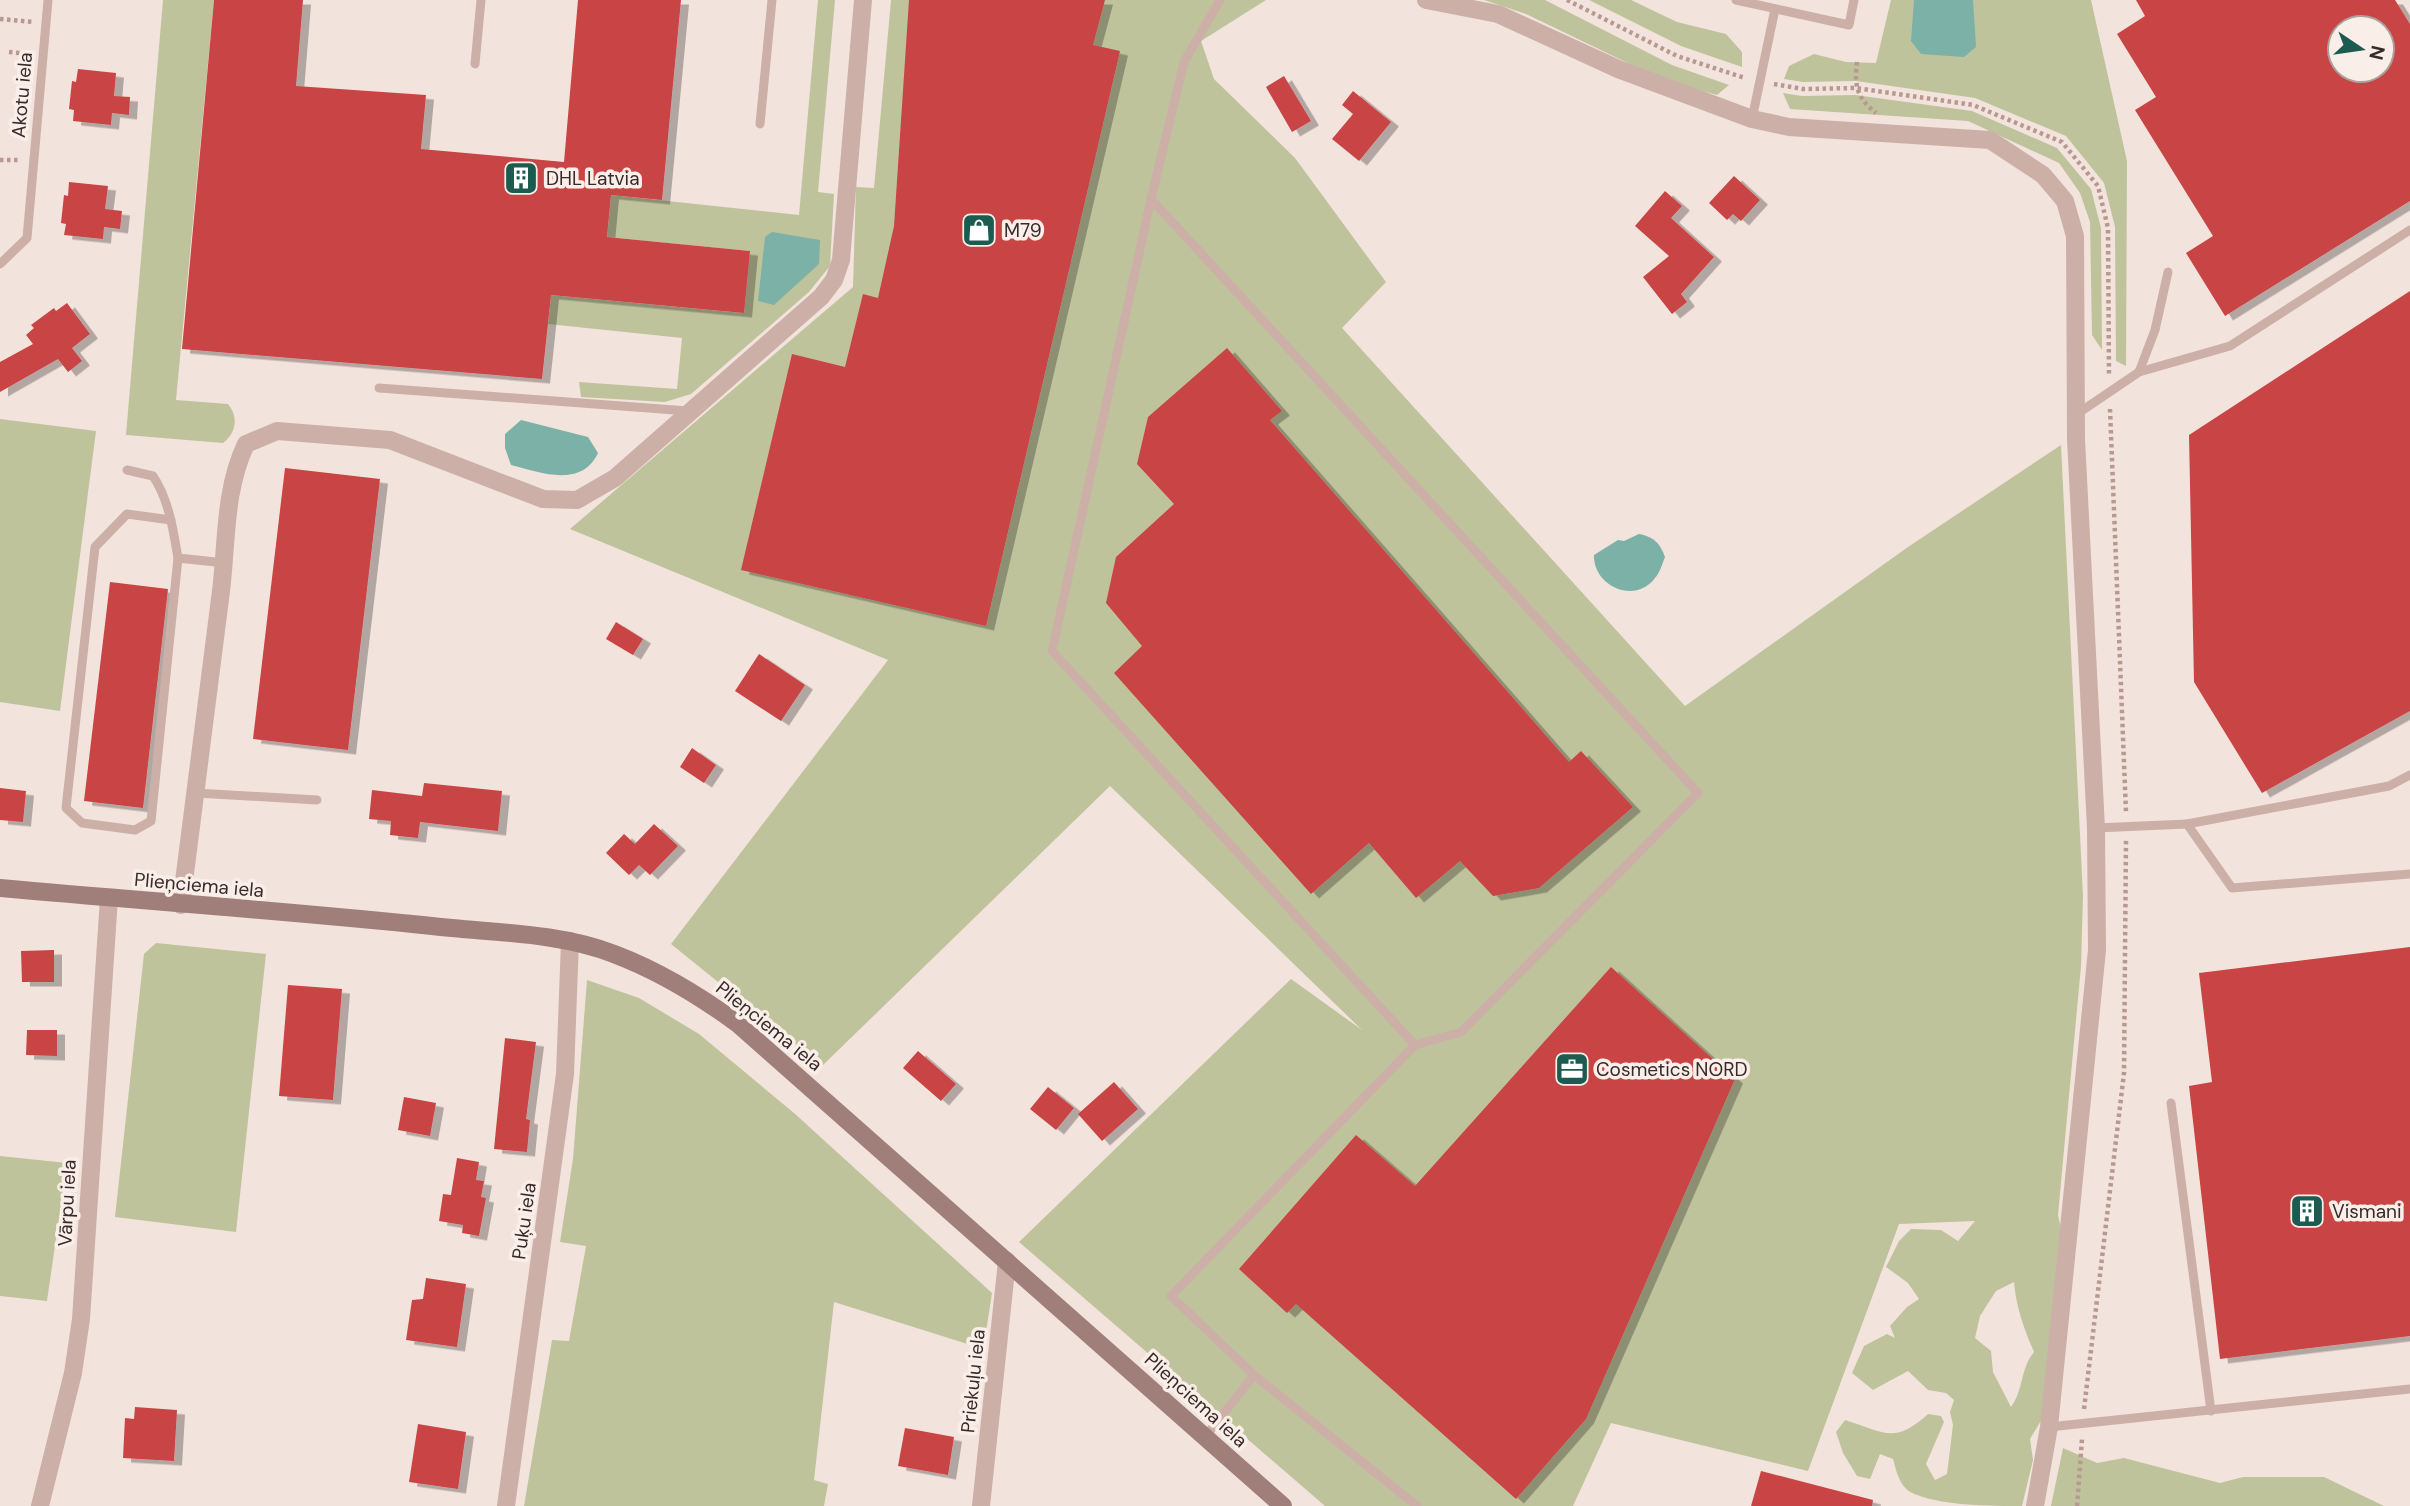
<svg xmlns="http://www.w3.org/2000/svg" width="2410" height="1506" viewBox="0 0 2410 1506" font-family="'DM Sans',sans-serif">
  <style>
    .green { fill: #bfc39c; fill-rule: evenodd }
    .water { fill: #7bb1a6 }
    .building { fill: #c94444; fill-rule: evenodd; filter: url(#shadow) }
    .lines { fill: none; stroke-linecap: round; stroke-linejoin: round }
    .path { stroke: #b89992; stroke-width: 4.5; stroke-dasharray: 3.5 3.5; stroke-linecap: butt }
    .service { stroke: #ccb0a8; stroke-width: 9 }
    .minor { stroke: #ccb0a8; stroke-width: 18 }
    .tertiary { stroke: #ccb0a8; stroke-width: 18 }
    .secondary { stroke: #a07e79; stroke-width: 18 }
    .labels { text-anchor: middle; dominant-baseline: central; stroke-width: 7; stroke-linejoin: round; paint-order: stroke }
    .street-label { font-size: 19px; fill: #382a28; stroke: #faeee9 }
    .poi-label { font-size: 19px; fill: #382a28; stroke: #faeee9; text-anchor: start }
  </style>
  <defs>
    <filter id="shadow"><feDropShadow dx="8" dy="4.5" stdDeviation="0" flood-color="#0004"/></filter>
  </defs>
  <rect width="100%" height="100%" fill="#f3e3dd"/>
  <g class="green">
    <path d="M 163,0 L 214,0 L 176,400 L 228,404 C 239,417 236,433 223,443 L 126,435 Z"/>
    <path d="M 818,0 L 835,0 L 818,192 L 834,194 L 830,266 L 809,292 L 691,394 L 665,402 L 581,397 L 579,382 L 677,389 L 682,338 L 548,324 L 551,295 L 743,313 L 749,251 L 607,237 L 611,195 L 799,215 Z"/>
    <path d="M 891,0 L 1266,0 L 1201,41 L 1214,79 L 1295,158 L 1386,282 L 1342,328 L 1685,706 L 1908,547 L 2061,445 L 2083,896 L 2081,966 L 2058,1215 L 2063,1238 L 2042,1419 L 2030,1439 L 2033,1460 L 2022,1506 C 1990,1506 1938,1506 1910,1492 C 1899,1485 1896,1470 1893,1459 L 1880,1454 L 1870,1479 L 1857,1476 L 1843,1453 L 1836,1432 L 1845,1420 C 1884,1432 1894,1445 1928,1414 L 1941,1416 L 1944,1422 L 1926,1464 L 1935,1480 L 1947,1474 L 1953,1425 L 1950,1412 L 1954,1400 L 1946,1393 L 1928,1390 L 1908,1371 L 1873,1390 L 1852,1373 L 1864,1346 L 1887,1334 L 1895,1338 L 1890,1326 L 1907,1307 L 1919,1299 L 1908,1283 L 1886,1267 L 1899,1241 L 1911,1229 L 1941,1230 L 1958,1241 L 1975,1221 L 1899,1224 L 1808,1471 L 1611,1423 L 1573,1506 L 1325,1506 L 1019,1242 L 1291,979 L 1362,1030 L 1110,786 L 822,1066 L 671,944 L 888,660 L 570,529 L 853,287 L 856,187 L 874,188 ZM 2014,1282 C 2016,1307 2024,1329 2034,1352 C 2020,1369 2024,1389 2011,1407 L 1993,1372 L 1991,1351 L 1975,1338 L 1980,1316 L 1996,1291 Z"/>
    <path d="M 1484,0 L 1545,0 L 1672,65 L 1729,85 L 1717,95 L 1665,81 L 1526,14 Z"/>
    <path d="M 1589,0 L 1631,0 L 1677,22 L 1726,34 L 1742,52 L 1742,67 L 1681,46 Z"/>
    <path d="M 1891,0 L 2091,0 L 2127,161 L 2126,366 L 2116,361 L 2115,227 L 2104,183 L 2066,136 L 1975,98 L 1856,81 L 1803,82 L 1784,79 L 1789,66 L 1814,54 L 1846,62 L 1876,63 Z"/>
    <path d="M 1783,93 L 1802,96 L 1855,95 L 1972,111 L 2057,148 L 2091,189 L 2101,228 L 2102,350 L 2092,335 L 2090,222 L 2080,193 L 2059,163 L 1968,121 L 1790,109 Z"/>
    <path d="M 0,419 L 96,431 L 60,711 L 0,702 Z"/>
    <path d="M 156,943 L 266,954 L 236,1232 L 115,1217 L 144,954 Z"/>
    <path d="M 587,980 L 639,998 L 699,1034 L 794,1113 L 992,1293 L 984,1345 L 977,1347 L 834,1302 L 814,1480 L 828,1484 L 824,1506 L 524,1506 L 552,1340 L 569,1341 L 586,1246 L 560,1242 L 573,1159 Z"/>
    <path d="M 0,1156 L 67,1163 L 47,1301 L 0,1296 Z"/>
    <path d="M 2063,1448 L 2097,1463 L 2124,1458 L 2220,1483 L 2243,1477 L 2324,1477 L 2384,1506 L 2051,1506 Z"/>
  </g>
  <g class="water">
    <path d="M 1914,0 L 1973,0 L 1976,47 L 1964,57 L 1921,54 L 1911,41 Z"/>
    <path d="M 772,232 L 820,240 L 819,264 L 774,305 L 758,301 L 765,237 Z"/>
    <path d="M 521,420 L 588,437 L 598,453 C 582,488 541,473 511,465 L 505,448 L 505,434 Z"/>
    <path d="M 1639,534 C 1654,537 1660,543 1665,557 C 1662,564 1660,573 1655,578 C 1635,605 1593,586 1594,555 L 1618,540 L 1624,541 Z"/>
  </g>
  <g class="building">
    <path d="M 214,0 L 303,0 L 296,86 L 426,95 L 421,149 L 564,162 L 578,0 L 681,0 L 662,200 L 611,195 L 607,237 L 750,251 L 744,313 L 551,295 L 542,379 L 182,349 Z"/>
    <path d="M 909,0 L 1105,0 L 1093,45 L 1120,51 L 986,626 L 741,570 L 792,354 L 845,367 L 863,294 L 878,298 L 894,226 Z"/>
    <path d="M 2136,0 L 2395,0 L 2410,24 L 2410,201 L 2225,316 L 2186,253 L 2213,236 L 2135,110 L 2156,97 L 2117,34 L 2145,16 ZM 2340,28 L 2382,28 L 2382,70 L 2340,70 Z"/>
    <path d="M 78,69 L 116,73 L 114,96 L 130,97 L 129,115 L 112,113 L 111,125 L 73,121 L 74,110 L 69,109 L 72,81 L 76,82 Z"/>
    <path d="M 1284,76 L 1311,121 L 1292,132 L 1266,87 Z"/>
    <path d="M 1353,91 L 1391,122 L 1359,161 L 1332,139 L 1353,114 L 1342,105 Z"/>
    <path d="M 1734,176 L 1760,200 L 1741,221 L 1733,214 L 1727,220 L 1709,203 Z"/>
    <path d="M 69,182 L 108,186 L 105,209 L 122,211 L 120,229 L 104,227 L 103,239 L 64,235 L 66,224 L 61,223 L 64,195 L 68,196 Z"/>
    <path d="M 1665,191 L 1682,206 L 1671,218 L 1714,257 L 1681,294 L 1687,302 L 1672,314 L 1643,277 L 1669,256 L 1635,226 Z"/>
    <path d="M 2410,291 L 2410,711 L 2262,793 L 2194,682 L 2189,435 Z"/>
    <path d="M 67,303 L 90,334 L 72,348 L 82,361 L 68,372 L 58,359 L 0,392 L 0,362 L 33,344 L 26,335 L 34,328 L 31,325 L 54,308 L 56,311 Z"/>
    <path d="M 1227,348 L 1282,411 L 1270,420 L 1569,762 L 1581,751 L 1633,807 L 1539,888 L 1493,896 L 1460,861 L 1416,898 L 1369,843 L 1311,894 L 1114,673 L 1142,646 L 1106,603 L 1116,557 L 1174,504 L 1137,464 L 1148,417 Z"/>
    <path d="M 285,468 L 380,479 L 348,750 L 253,739 Z"/>
    <path d="M 110,582 L 168,589 L 143,808 L 84,801 Z"/>
    <path d="M 616,622 L 643,639 L 633,655 L 606,639 Z"/>
    <path d="M 759,654 L 805,685 L 781,721 L 735,691 Z"/>
    <path d="M 692,748 L 716,765 L 704,783 L 680,767 Z"/>
    <path d="M 424,783 L 502,791 L 498,831 L 420,822 L 418,838 L 390,835 L 391,821 L 369,819 L 372,790 L 422,796 Z"/>
    <path d="M 0,788 L 26,791 L 23,822 L 0,820 Z"/>
    <path d="M 654,824 L 678,846 L 650,875 L 639,865 L 629,875 L 606,853 L 624,834 L 635,844 Z"/>
    <path d="M 2410,947 L 2410,1336 L 2220,1359 L 2189,1086 L 2212,1082 L 2199,973 Z"/>
    <path d="M 54,950 L 54,982 L 22,982 L 21,951 Z"/>
    <path d="M 1611,967 L 1735,1079 L 1586,1419 L 1516,1499 L 1296,1304 L 1287,1313 L 1239,1269 L 1356,1135 L 1415,1186 Z"/>
    <path d="M 288,985 L 342,989 L 333,1100 L 279,1096 Z"/>
    <path d="M 27,1030 L 57,1030 L 57,1056 L 26,1055 Z"/>
    <path d="M 505,1038 L 536,1042 L 526,1119 L 530,1120 L 527,1152 L 494,1149 Z"/>
    <path d="M 918,1051 L 956,1084 L 941,1101 L 903,1068 Z"/>
    <path d="M 1114,1082 L 1138,1109 L 1102,1141 L 1078,1114 Z"/>
    <path d="M 1048,1087 L 1074,1108 L 1056,1130 L 1030,1109 Z"/>
    <path d="M 404,1097 L 436,1103 L 430,1136 L 398,1130 Z"/>
    <path d="M 457,1158 L 479,1162 L 476,1180 L 484,1181 L 481,1197 L 486,1198 L 479,1236 L 462,1233 L 463,1225 L 439,1221 L 443,1194 L 451,1195 Z"/>
    <path d="M 426,1278 L 466,1284 L 457,1347 L 406,1340 L 412,1300 L 423,1299 Z"/>
    <path d="M 135,1407 L 177,1410 L 174,1461 L 123,1458 L 125,1418 L 134,1419 Z"/>
    <path d="M 418,1424 L 466,1432 L 458,1489 L 409,1482 Z"/>
    <path d="M 905,1428 L 954,1437 L 948,1475 L 898,1466 Z"/>
    <path d="M 1761,1471 L 1873,1500 L 1872,1506 L 1751,1506 Z"/>
  </g>
  <g class="lines">
    <g class="path">
      <path d="M 1567,0 L 1677,56 L 1745,78"/>
      <path d="M 0,19 L 34,22"/>
      <path d="M 9,52 L 29,54"/>
      <path d="M 1857,62 C 1854,86 1857,98 1876,113"/>
      <path d="M 1774,84 L 1803,89 L 1856,88 L 1973,105 L 2062,142 L 2098,186 L 2108,228 L 2109,376"/>
      <path d="M 0,160 L 20,160"/>
      <path d="M 2110,409 L 2126,813"/>
      <path d="M 2084,1409 L 2124,1073 L 2126,839"/>
      <path d="M 2077,1506 L 2082,1439"/>
    </g>
    <g class="service">
      <path d="M 1736,0 L 1849,25 L 1854,0"/>
      <path d="M 475,64 L 481,0"/>
      <path d="M 1752,119 L 1775,9"/>
      <path d="M 760,124 L 772,0"/>
      <path d="M 1151,199 L 1184,62 L 1220,0"/>
      <path d="M 0,264 L 27,238 L 48,0"/>
      <path d="M 2139,372 L 2155,330 L 2168,272"/>
      <path d="M 379,388 L 688,411"/>
      <path d="M 2077,414 L 2139,372 L 2230,346 L 2410,230"/>
      <path d="M 127,470 L 153,476 C 169,500 173,529 178,558 L 225,563"/>
      <path d="M 171,520 L 127,514 L 95,547 L 66,808 L 82,823 L 135,830 L 151,821 L 178,558"/>
      <path d="M 196,793 L 317,800"/>
      <path d="M 2187,824 L 2389,786 L 2410,775"/>
      <path d="M 2096,828 L 2187,824 L 2232,888 L 2410,874"/>
      <path d="M 1415,1045 L 1052,651 L 1151,199 L 1698,793 L 1461,1032 L 1415,1045 L 1171,1296 L 1254,1375 L 1417,1506"/>
      <path d="M 2171,1103 L 2211,1411"/>
      <path d="M 2049,1427 L 2410,1389"/>
      <path d="M 1205,1437 L 1254,1375"/>
    </g>
    <g class="minor">
      <path d="M 181,905 C 195,801 208,696 221,591 C 227,542 224,490 246,444 L 277,431 L 390,440 L 543,499 L 577,500 L 615,478 L 821,297 L 834,280 L 841,260 L 863,0"/>
      <path d="M 40,1506 L 73,1373 L 81,1319 L 109,898"/>
      <path d="M 506,1506 L 565,1074 L 570,941"/>
      <path d="M 981,1506 L 1007,1261"/>
    </g>
    <path class="tertiary" d="M 1426,0 L 1498,14 L 1618,69 L 1752,119 L 1789,127 L 1990,140 L 2043,175 L 2065,201 L 2075,236 L 2076,439 L 2096,828 L 2097,950 L 2049,1427 L 2035,1506"/>
    <path class="secondary" d="M 0,888 C 144,901 288,911 432,926 C 492,933 558,932 614,954 C 659,971 700,996 738,1024 L 1283,1506"/>
  </g>
  <defs>
    <g id="building-square" transform="scale(1.75)"><rect x="-9" y="-9" width="18" height="18" rx="4" fill="#1c5b50" stroke="#faeee9"/><path d="M-4-6H4V6H1V3H-1V6H-4ZM-2.5-4.3h1.7v1.8h-1.7ZM.8-4.3h1.7v1.8H.8ZM-2.5-1h1.7V.8h-1.7ZM.8-1h1.7V.8H.8Z" fill="#fff"/></g>
    <g id="shop-square" transform="scale(1.75)"><rect x="-9" y="-9" width="18" height="18" rx="4" fill="#1c5b50" stroke="#faeee9"/><path d="M-5-2.5h2.3a2.7 3.5 0 0 1 5.4 0H5L5.5 6h-11ZM-1.5-2.5h3a1.5 2.3 0 0 0-3 0Z" fill="#fff"/></g>
    <g id="office-square" transform="scale(1.75)"><rect x="-9" y="-9" width="18" height="18" rx="4" fill="#1c5b50" stroke="#faeee9"/><path d="M-6-3h4V-5.5h4V-3h4V5H-6ZM-1-4.5V-3h2v-1.5ZM-6 0V1H6V0Z" fill="#fff"/></g>
  </defs>
  <g fill-rule="evenodd">
    <use href="#building-square" x="521" y="178"/>
    <use href="#shop-square" x="979" y="230"/>
    <use href="#office-square" x="1572" y="1069"/>
    <use href="#building-square" x="2307" y="1211"/>
  </g>
  <g class="labels">
    <g class="street-label">
      <text transform="translate(22 95) rotate(-85)">Akotu iela</text>
      <text transform="translate(199 885) rotate(5)">Plieņciema iela</text>
      <text transform="translate(769 1026) rotate(39)">Plieņciema iela</text>
      <text transform="translate(67 1203) rotate(-87)">Vārpu iela</text>
      <text transform="translate(524 1221) rotate(-82)">Puķu iela</text>
      <text transform="translate(973 1381) rotate(-84)">Priekuļu iela</text>
      <text transform="translate(1196 1400) rotate(42)">Plieņciema iela</text>
    </g>
    <g class="poi-label">
      <text x="546" y="178">DHL Latvia</text>
      <text x="1004" y="230">M79</text>
      <text x="1596" y="1069">Cosmetics NORD</text>
      <text x="2332" y="1211">Vismani</text>
    </g>
  </g>
  <g transform="translate(2361 49) rotate(103)"><circle r="33" fill="#faeee9" stroke="#aca09c" stroke-width="2"/>
  <path d="M0-5L12 26L0 18L-12 26Z" fill="#1c5b50"/>
  <text y="-10" font-size="19" font-weight="bold" text-anchor="middle" fill="#382a28">N</text>
  </g>
</svg>
